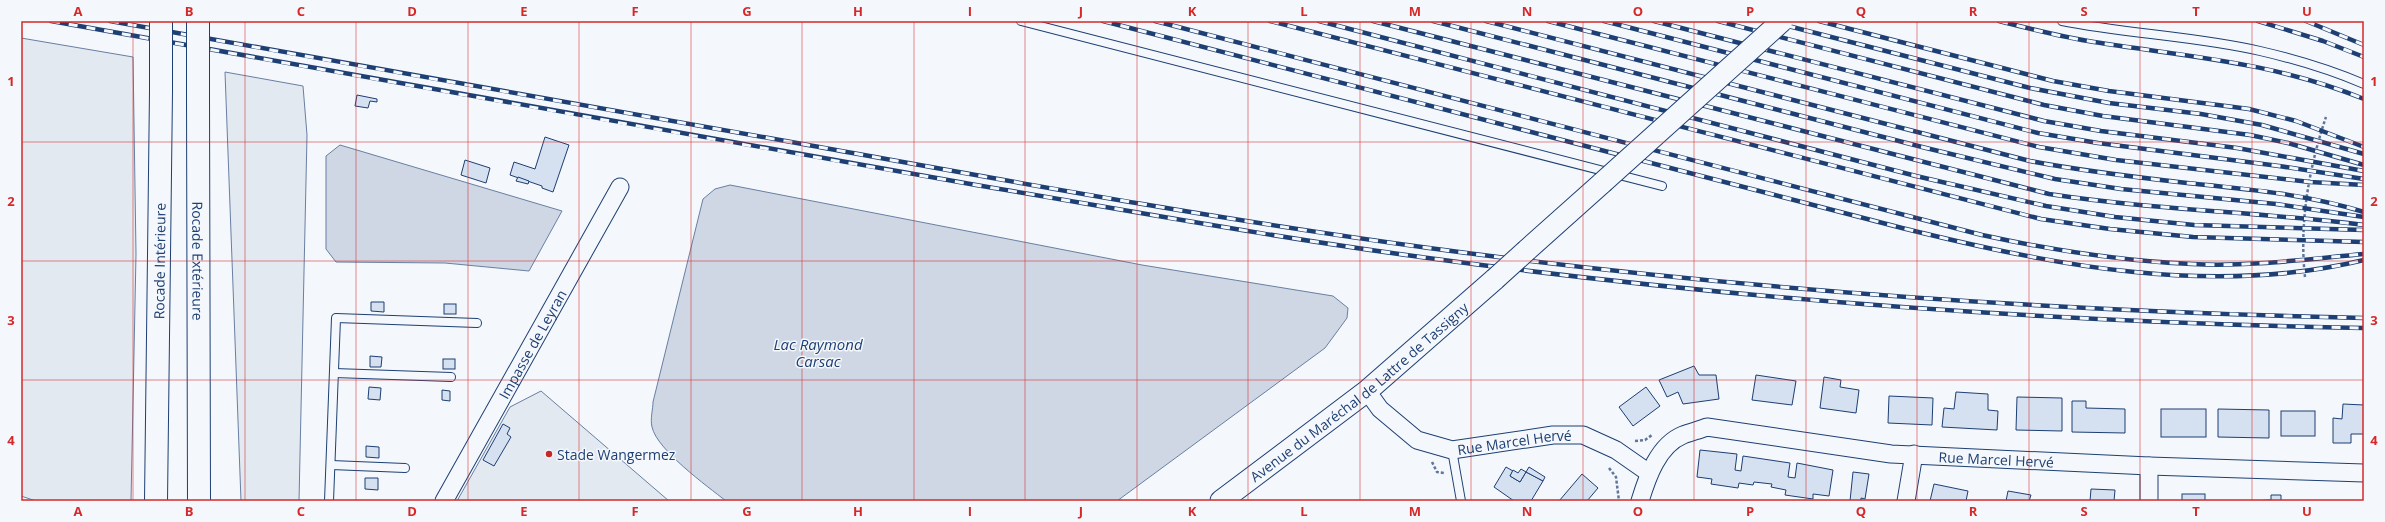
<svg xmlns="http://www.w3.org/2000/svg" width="2385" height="522" viewBox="0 0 2385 522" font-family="'Open Sans',sans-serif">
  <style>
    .green { fill: #e3e9f0; stroke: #687fa3 }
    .water { fill: #cfd7e4; stroke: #687fa3 }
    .building { fill: #d5e0f0; stroke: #1d3f73 }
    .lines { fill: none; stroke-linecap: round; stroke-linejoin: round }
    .service-casing { stroke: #1d3f73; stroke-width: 10 }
    .minor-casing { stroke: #1d3f73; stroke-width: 19 }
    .tertiary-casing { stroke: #1d3f73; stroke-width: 23 }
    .motorway-casing { stroke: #1d3f73; stroke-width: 24 }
    .path { stroke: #5e769c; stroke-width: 2.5; stroke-dasharray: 3 2; stroke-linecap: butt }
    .service { stroke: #f4f7fb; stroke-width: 8 }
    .minor { stroke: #f4f7fb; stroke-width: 17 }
    .tertiary { stroke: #f4f7fb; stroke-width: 21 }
    .motorway { stroke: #f4f7fb; stroke-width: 22 }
    .rail-casing { stroke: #1d3f73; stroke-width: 4.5 }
    .rail { stroke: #f4f7fb; stroke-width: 3; stroke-dasharray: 9; stroke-linecap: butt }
    .tertiary-bridge-casing { stroke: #1d3f73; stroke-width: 23; stroke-linecap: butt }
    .motorway-bridge-casing { stroke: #1d3f73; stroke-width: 24; stroke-linecap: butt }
    .tertiary-bridge { stroke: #f4f7fb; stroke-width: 21 }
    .motorway-bridge { stroke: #f4f7fb; stroke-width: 22 }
    .grid { fill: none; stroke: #d62828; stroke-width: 1; stroke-opacity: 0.55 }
    .poi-dot { fill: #c62828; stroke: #f4f7fb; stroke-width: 1.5 }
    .labels { text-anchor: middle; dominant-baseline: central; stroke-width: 3; stroke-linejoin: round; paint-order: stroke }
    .street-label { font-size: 14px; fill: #1d3f73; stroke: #f4f7fb }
    .poi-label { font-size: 14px; fill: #1d3f73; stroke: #f4f7fb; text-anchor: start }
    .water-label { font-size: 15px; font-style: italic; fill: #1d3f73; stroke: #f4f7fb }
    .neatline { fill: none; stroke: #d62828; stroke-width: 1.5 }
    .grid-label { font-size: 13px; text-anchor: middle; font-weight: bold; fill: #d62828 }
  </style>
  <rect width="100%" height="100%" fill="#f4f7fb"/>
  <g class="green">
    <path d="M 21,38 L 133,57 L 136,254 L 131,501 L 36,501 L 21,496 Z"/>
    <path d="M 225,72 L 303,86 L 307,135 L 299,501 L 241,501 Z"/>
    <path d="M 541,391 L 669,501 L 457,501 L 510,407 Z"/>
  </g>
  <g class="water">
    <path d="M 340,145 L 562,211 L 529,271 L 445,263 L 336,262 L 326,249 L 326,156 Z"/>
    <path d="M 730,185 L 1142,265 L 1333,296 L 1348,308 L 1347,318 L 1325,348 L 1117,501 L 726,501 C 707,486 657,450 652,427 C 650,419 653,409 653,402 L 703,199 L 715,189 Z"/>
  </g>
  <g class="building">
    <path d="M 357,95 L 377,99 L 377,102 L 370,101 L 368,108 L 355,106 Z"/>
    <path d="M 545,137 L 569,145 L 553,192 L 542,188 L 542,186 L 510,175 L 514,162 L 535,169 Z"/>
    <path d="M 465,160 L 490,168 L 486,183 L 461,175 Z"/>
    <path d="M 518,177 L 529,181 L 528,184 L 516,181 Z"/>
    <path d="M 371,302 L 384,302 L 384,312 L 371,311 Z"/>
    <rect x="444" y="304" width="12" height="10"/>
    <path d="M 370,356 L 382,357 L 381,367 L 370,367 Z"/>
    <rect x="443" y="359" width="12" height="10"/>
    <path d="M 1694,366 L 1699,375 L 1716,375 L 1719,399 L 1683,404 L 1678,392 L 1667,397 L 1659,380 Z"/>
    <path d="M 1756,375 L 1796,381 L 1792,405 L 1752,400 Z"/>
    <path d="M 1824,377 L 1841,380 L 1840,387 L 1859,390 L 1856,413 L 1820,408 Z"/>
    <path d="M 369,387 L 381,388 L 380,400 L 368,399 Z"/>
    <path d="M 1646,387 L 1660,406 L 1633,426 L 1619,407 Z"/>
    <path d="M 442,390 L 450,391 L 450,401 L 442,400 Z"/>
    <path d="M 1956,392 L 1988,394 L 1988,410 L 1998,411 L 1997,430 L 1942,427 L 1944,408 L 1954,409 Z"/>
    <path d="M 1889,396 L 1933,398 L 1932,425 L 1888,423 Z"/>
    <path d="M 2017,397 L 2062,398 L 2062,431 L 2016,430 Z"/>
    <path d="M 2072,401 L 2086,401 L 2086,408 L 2125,409 L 2125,433 L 2072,432 Z"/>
    <path d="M 2343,404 L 2364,405 L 2364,434 L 2351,434 L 2351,443 L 2333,443 L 2333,418 L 2342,419 Z"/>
    <rect x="2161" y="409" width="45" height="28"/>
    <path d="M 2218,409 L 2269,410 L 2269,438 L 2218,437 Z"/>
    <rect x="2281" y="411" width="34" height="25"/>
    <path d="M 503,424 L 510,428 L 507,434 L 511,437 L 494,466 L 483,460 Z"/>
    <path d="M 366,446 L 379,447 L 379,458 L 366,457 Z"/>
    <path d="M 1700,450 L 1737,454 L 1735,470 L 1741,471 L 1743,456 L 1790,463 L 1788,477 L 1795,478 L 1797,463 L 1833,470 L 1829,496 L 1813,494 L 1813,499 L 1785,495 L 1786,490 L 1771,487 L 1772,484 L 1754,482 L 1753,485 L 1739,483 L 1738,488 L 1711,484 L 1712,479 L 1697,477 Z"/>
    <path d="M 1506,467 L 1513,471 L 1510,476 L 1520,482 L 1526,472 L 1543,481 L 1531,501 L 1514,501 L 1494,487 Z"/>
    <path d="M 1529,467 L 1545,477 L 1543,481 L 1526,472 Z"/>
    <path d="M 1521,469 L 1526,472 L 1520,482 L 1510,476 L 1513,470 L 1518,473 Z"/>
    <path d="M 1853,472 L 1869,474 L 1865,499 L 1861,498 L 1861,501 L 1850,501 Z"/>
    <path d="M 1582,474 L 1598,488 L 1587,501 L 1559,501 Z"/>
    <path d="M 365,478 L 378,478 L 378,490 L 365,489 Z"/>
    <path d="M 1934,484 L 1968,491 L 1966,501 L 1930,501 Z"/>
    <path d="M 2091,489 L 2115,490 L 2114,501 L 2090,501 Z"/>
    <path d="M 2008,491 L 2031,495 L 2029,501 L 2006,501 Z"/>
    <rect x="2182" y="494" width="23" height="7"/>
    <path d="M 2271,495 L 2281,495 L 2281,501 L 2251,501 L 2271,500 Z"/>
  </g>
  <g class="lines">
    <g class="service-casing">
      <g id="service">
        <path d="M 1021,21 L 1662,186"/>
        <path d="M 2062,21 C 2127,34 2195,36 2260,51 C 2295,59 2331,70 2364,84"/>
        <path d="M 334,373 L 451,377"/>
        <path d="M 1452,450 L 1461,501"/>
        <path d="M 331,465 L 405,468"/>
        <path d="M 329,501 L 336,318 L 477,323"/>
      </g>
    </g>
    <g class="minor-casing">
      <g id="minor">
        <path id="s1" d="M 1367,391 L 1380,409 L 1417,440 L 1452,450 L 1553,435 L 1583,435 L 1616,450 L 1649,473"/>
        <path id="s2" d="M 444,501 L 620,187"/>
        <path id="s3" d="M 1640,501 C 1647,478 1658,445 1683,435 C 1691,432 1699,430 1707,427 L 1891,454 L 2149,466 L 2364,473"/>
        <path d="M 1906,501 L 1914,454"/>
        <path d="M 2149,501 L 2149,466"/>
      </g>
    </g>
    <g class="tertiary-casing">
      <g id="tertiary">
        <path d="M 1527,250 L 1602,183"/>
        <path id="s4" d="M 1221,501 L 1367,391 L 1495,279"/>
      </g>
    </g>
    <g class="motorway-casing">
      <g id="motorway">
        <path id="s5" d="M 198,97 L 199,501"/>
        <path id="s6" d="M 156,501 L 161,91"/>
      </g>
    </g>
    <g class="path">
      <path d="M 2305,277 C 2299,224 2309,167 2326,117"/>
      <path d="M 1635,441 L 1645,440 L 1652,435"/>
      <path d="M 1432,462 L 1437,472 L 1444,473"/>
      <path d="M 1609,468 L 1616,477 L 1619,501"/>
    </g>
    <use href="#service" class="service"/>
    <use href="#minor" class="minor"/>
    <use href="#tertiary" class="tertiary"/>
    <use href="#motorway" class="motorway"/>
    <g class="rail-casing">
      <g id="rail">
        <path d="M 51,21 C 359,76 667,132 976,185 C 1126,210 1277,238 1428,258 C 1738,300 2051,322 2364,328"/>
        <path d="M 110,21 C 342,63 575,104 808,145 C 1014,182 1221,220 1429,248 C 1739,290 2051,311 2364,318"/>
        <path d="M 1103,21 L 1902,228 C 2052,265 2211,297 2364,260"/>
        <path d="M 1155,21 L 1982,235 C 2051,250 2121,261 2192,264 C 2249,267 2307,259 2364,254"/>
        <path d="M 1270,21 L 2041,219 L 2110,229 L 2193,237 L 2364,242"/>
        <path d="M 1319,21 L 1916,176 L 2046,206 L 2115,217 L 2194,225 L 2364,230"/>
        <path d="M 1373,21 L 2049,194 C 2154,210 2259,212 2364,225"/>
        <path d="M 1433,21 L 1926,148 L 2055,179 L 2121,189 L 2276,204 L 2364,217"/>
        <path d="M 1486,21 L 2030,161 C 2082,171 2134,177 2187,183 C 2247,189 2306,194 2364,212"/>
        <path d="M 1548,21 L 2039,147 L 2116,160 L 2310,182 L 2364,185"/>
        <path d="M 1604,21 L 2038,133 L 2098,143 L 2279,166 L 2364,179"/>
        <path d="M 1654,21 L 2044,121 L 2101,131 L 2237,148 L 2364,171"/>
        <path d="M 1718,21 L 2044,105 L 2103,116 L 2250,135 L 2288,143 L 2364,165"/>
        <path d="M 1769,21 L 2030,88 L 2109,103 L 2201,114 L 2262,125 L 2364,154"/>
        <path d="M 1819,21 L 2053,81 L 2109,91 L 2249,109 L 2296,121 L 2364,147"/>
        <path d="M 1999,21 C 2031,29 2062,37 2094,42 C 2189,57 2273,62 2364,99"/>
        <path d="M 2258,21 L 2323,41 L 2364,57"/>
        <path d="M 2306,21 L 2364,45"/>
      </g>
    </g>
    <use href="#rail" class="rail"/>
    <g class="tertiary-bridge-casing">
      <g id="tertiary-bridge">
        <path d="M 1602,183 L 1782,21"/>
        <path d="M 1495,279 L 1527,250"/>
      </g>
    </g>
    <g class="motorway-bridge-casing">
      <g id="motorway-bridge">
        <path d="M 161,91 L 161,21"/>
        <path d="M 198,97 L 198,21"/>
      </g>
    </g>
    <use href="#tertiary-bridge" class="tertiary-bridge"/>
    <use href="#motorway-bridge" class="motorway-bridge"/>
  </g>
  <path class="grid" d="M 133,21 L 133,501M 245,21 L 245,501M 356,21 L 356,501M 468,21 L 468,501M 579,21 L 579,501M 691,21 L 691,501M 802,21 L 802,501M 914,21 L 914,501M 1025,21 L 1025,501M 1137,21 L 1137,501M 1248,21 L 1248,501M 1360,21 L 1360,501M 1471,21 L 1471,501M 1583,21 L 1583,501M 1694,21 L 1694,501M 1806,21 L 1806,501M 1917,21 L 1917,501M 2029,21 L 2029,501M 2140,21 L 2140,501M 2252,21 L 2252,501M 21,142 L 2364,142M 21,261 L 2364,261M 21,380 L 2364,380"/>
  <circle class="poi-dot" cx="549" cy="454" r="4"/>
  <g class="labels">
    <g class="street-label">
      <text stroke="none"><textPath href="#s6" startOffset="240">Rocade Intérieure</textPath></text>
      <text stroke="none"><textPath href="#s5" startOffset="164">Rocade Extérieure</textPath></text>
      <text stroke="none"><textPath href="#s2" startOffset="180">Impasse de Leyran</textPath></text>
      <text stroke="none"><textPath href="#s4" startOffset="176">Avenue du Maréchal de Lattre de Tassigny</textPath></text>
      <text stroke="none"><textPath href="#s1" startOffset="170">Rue Marcel Hervé</textPath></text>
      <text stroke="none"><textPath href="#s3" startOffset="398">Rue Marcel Hervé</textPath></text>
    </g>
    <g class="poi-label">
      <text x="557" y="454">Stade Wangermez</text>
    </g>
    <g class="water-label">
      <text x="818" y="344">Lac Raymond<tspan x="818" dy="17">Carsac</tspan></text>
    </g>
  </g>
  <rect width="2385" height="522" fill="none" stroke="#f4f7fb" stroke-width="44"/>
  <rect x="22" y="22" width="2341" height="478" class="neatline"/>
  <g class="grid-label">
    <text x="78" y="16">A</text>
    <text x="189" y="16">B</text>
    <text x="301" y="16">C</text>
    <text x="412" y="16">D</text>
    <text x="524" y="16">E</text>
    <text x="635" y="16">F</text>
    <text x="747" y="16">G</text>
    <text x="858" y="16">H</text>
    <text x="970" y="16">I</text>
    <text x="1081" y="16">J</text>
    <text x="1192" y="16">K</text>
    <text x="1304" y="16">L</text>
    <text x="1415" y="16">M</text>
    <text x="1527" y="16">N</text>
    <text x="1638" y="16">O</text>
    <text x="1750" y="16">P</text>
    <text x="1861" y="16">Q</text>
    <text x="1973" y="16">R</text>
    <text x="2084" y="16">S</text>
    <text x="2196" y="16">T</text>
    <text x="2307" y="16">U</text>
    <text x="11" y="86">1</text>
    <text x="2374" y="86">1</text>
    <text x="11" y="206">2</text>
    <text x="2374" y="206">2</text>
    <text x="11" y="325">3</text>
    <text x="2374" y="325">3</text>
    <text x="11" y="445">4</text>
    <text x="2374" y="445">4</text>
    <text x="78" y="516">A</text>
    <text x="189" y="516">B</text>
    <text x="301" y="516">C</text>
    <text x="412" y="516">D</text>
    <text x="524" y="516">E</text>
    <text x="635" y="516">F</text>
    <text x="747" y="516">G</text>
    <text x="858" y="516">H</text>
    <text x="970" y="516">I</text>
    <text x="1081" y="516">J</text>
    <text x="1192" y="516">K</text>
    <text x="1304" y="516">L</text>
    <text x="1415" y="516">M</text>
    <text x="1527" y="516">N</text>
    <text x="1638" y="516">O</text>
    <text x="1750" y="516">P</text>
    <text x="1861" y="516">Q</text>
    <text x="1973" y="516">R</text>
    <text x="2084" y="516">S</text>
    <text x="2196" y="516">T</text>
    <text x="2307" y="516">U</text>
  </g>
</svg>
